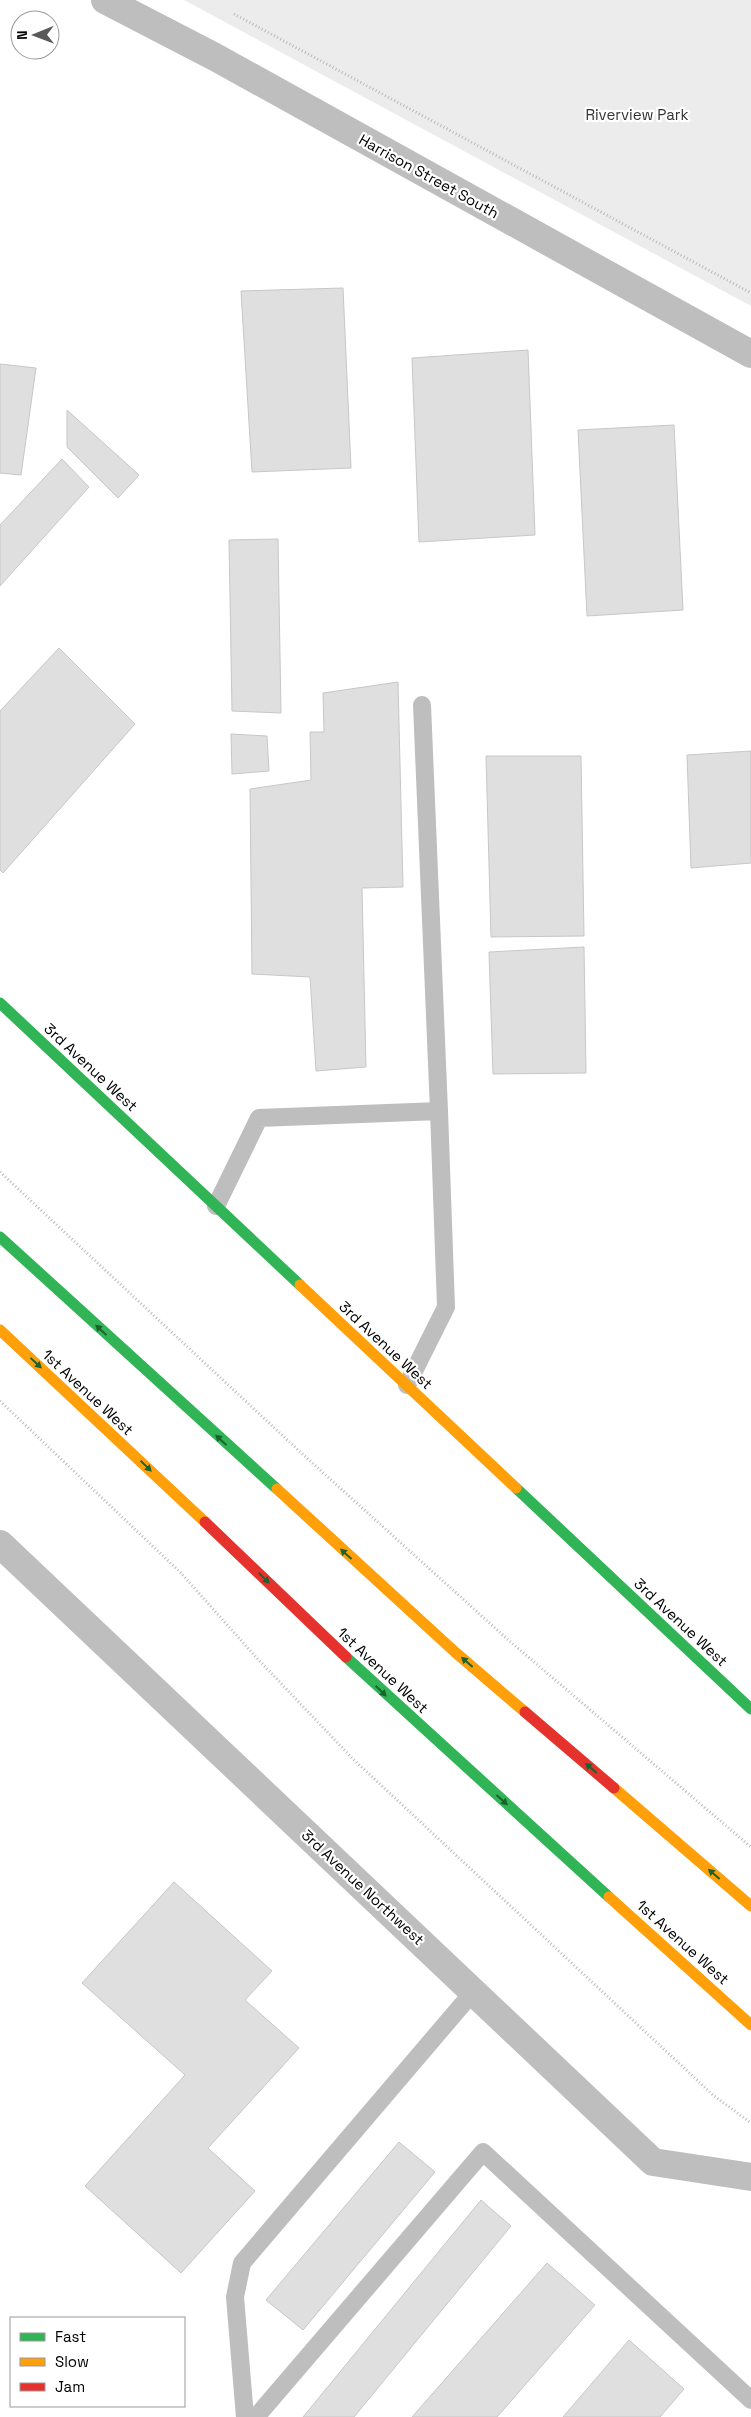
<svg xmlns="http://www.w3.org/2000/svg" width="751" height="2417" viewBox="0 0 751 2417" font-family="'Space Grotesk',sans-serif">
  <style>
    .green { fill: #ececec }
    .building { fill: #dfdfdf; stroke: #c7c7c7 }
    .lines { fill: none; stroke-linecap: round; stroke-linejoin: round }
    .path { stroke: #b9b9b9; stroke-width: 3; stroke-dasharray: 1 2.5; stroke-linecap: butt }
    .lane { stroke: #bebebe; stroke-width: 18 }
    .street { stroke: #bebebe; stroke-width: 28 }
    .fast { stroke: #30b455; stroke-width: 11 }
    .slow { stroke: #ff9f0a; stroke-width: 11 }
    .jam { stroke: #e5322d; stroke-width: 11 }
    .oneway { fill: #1a632f }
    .labels { text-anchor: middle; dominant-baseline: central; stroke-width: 4.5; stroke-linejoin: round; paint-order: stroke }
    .park-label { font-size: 15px; fill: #333; stroke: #fff }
    .street-label { font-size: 15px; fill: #000; stroke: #fff }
  </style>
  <rect width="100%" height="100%" fill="#fff"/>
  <path class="green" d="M 184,0 L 751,0 L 751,306 Z"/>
  <g class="building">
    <path d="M 343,288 L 351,468 L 252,472 L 241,291 Z"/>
    <path d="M 528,350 L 535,535 L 419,542 L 412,358 Z"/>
    <path d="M 0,364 L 36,368 L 21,475 L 0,473 Z"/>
    <path d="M 67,410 L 139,475 L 118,498 L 67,447 Z"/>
    <path d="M 674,425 L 683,610 L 587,616 L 578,430 Z"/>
    <path d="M 62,459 L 89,487 L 0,586 L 0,525 Z"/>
    <path d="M 278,539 L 281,713 L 232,711 L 229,540 Z"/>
    <path d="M 59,648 L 135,724 L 3,873 L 0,870 L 0,711 Z"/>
    <path d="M 398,682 L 403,887 L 362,888 L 366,1067 L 316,1071 L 310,977 L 252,974 L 250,789 L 311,780 L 310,732 L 324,732 L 323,693 Z"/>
    <path d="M 231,734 L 267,736 L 269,771 L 232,774 Z"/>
    <path d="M 751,751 L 751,863 L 691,868 L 687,755 Z"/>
    <path d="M 486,756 L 581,756 L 584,936 L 491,937 Z"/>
    <path d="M 584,947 L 586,1073 L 493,1074 L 489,952 Z"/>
    <path d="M 174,1882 L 272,1971 L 245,2000 L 299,2048 L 208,2148 L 255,2191 L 181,2273 L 85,2186 L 185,2075 L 82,1983 Z"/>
    <path d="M 399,2142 L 435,2172 L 303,2330 L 266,2300 Z"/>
    <path d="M 481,2200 L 511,2226 L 354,2417 L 303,2417 Z"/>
    <path d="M 547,2263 L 595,2305 L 497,2417 L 412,2417 Z"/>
    <path d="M 629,2340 L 684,2389 L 660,2417 L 563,2417 Z"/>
  </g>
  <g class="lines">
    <g class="path">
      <path d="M 234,14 L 751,293"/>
      <path d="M 0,1172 L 298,1450 L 506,1638 L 751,1847"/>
      <path d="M 0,1401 L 181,1573 L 254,1655 L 352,1758 L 713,2095 L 751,2123"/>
    </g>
    <g class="lane">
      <path d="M 422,705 L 439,1111"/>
      <path d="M 216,1206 L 259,1118 L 439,1111 L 446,1307 L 407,1385"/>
      <path d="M 245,2417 L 235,2297 L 242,2263 L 473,1992"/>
      <path d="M 256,2417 L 483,2152 L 751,2400"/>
    </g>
    <g class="street">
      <path d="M 105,0 L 215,57 L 751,354"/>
      <path d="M 0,1544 L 653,2162 L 751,2177"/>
    </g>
    <g class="fast">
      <path d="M 0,1003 L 300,1285"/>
      <path d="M 0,1237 L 277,1489"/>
      <path d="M 516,1488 L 751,1709"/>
      <path d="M 346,1657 L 609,1897"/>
    </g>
    <g class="slow">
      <path d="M 300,1285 L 516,1488"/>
      <path d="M 0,1330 L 205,1522"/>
      <path d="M 277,1489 L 455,1652 L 525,1712"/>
      <path d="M 614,1788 L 751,1906"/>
      <path d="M 609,1897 L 751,2025"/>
    </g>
    <g class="jam">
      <path d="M 205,1522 L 346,1657"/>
      <path d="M 525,1712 L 614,1788"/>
    </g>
  </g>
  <defs><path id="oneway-solid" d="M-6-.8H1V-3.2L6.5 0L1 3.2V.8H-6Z" transform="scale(1.25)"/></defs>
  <g class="oneway">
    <use href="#oneway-solid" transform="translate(101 1330) rotate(-137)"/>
    <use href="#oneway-solid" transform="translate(36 1363) rotate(43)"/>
    <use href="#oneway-solid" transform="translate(221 1440) rotate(-137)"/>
    <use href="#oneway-solid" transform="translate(146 1466) rotate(44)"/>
    <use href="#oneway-solid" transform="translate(346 1554) rotate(-138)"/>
    <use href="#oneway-solid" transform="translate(264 1578) rotate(44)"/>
    <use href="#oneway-solid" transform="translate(467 1662) rotate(-139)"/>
    <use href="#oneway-solid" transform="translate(381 1691) rotate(44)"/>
    <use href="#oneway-solid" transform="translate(591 1768) rotate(-139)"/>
    <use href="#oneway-solid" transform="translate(502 1800) rotate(42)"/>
    <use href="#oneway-solid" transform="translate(714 1874) rotate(-139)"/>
  </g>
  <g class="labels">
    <g class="park-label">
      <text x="637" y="114">Riverview Park</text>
    </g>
    <g class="street-label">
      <text transform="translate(429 176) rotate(29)">Harrison Street South</text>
      <text transform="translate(91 1067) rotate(43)">3rd Avenue West</text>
      <text transform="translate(386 1345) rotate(43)">3rd Avenue West</text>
      <text transform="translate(88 1392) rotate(43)">1st Avenue West</text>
      <text transform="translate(681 1622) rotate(43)">3rd Avenue West</text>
      <text transform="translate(383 1670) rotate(43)">1st Avenue West</text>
      <text transform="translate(363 1887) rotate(43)">3rd Avenue Northwest</text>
      <text transform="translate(683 1942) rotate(42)">1st Avenue West</text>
    </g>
  </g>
  <rect x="10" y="2317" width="175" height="90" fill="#ffffff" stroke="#999999"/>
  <rect x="20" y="2333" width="25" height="8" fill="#30b455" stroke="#999999"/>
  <text x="55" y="2342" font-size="15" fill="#000000">Fast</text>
  <rect x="20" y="2358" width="25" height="8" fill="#ff9f0a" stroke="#999999"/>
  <text x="55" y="2367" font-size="15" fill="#000000">Slow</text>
  <rect x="20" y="2383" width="25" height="8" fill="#e5322d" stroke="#999999"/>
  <text x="55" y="2392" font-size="15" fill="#000000">Jam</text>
  <g transform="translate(35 35) rotate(269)"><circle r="24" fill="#ffffff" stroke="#999999"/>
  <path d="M0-4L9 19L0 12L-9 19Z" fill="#595959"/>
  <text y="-8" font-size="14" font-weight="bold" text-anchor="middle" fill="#000000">N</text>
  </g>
</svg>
